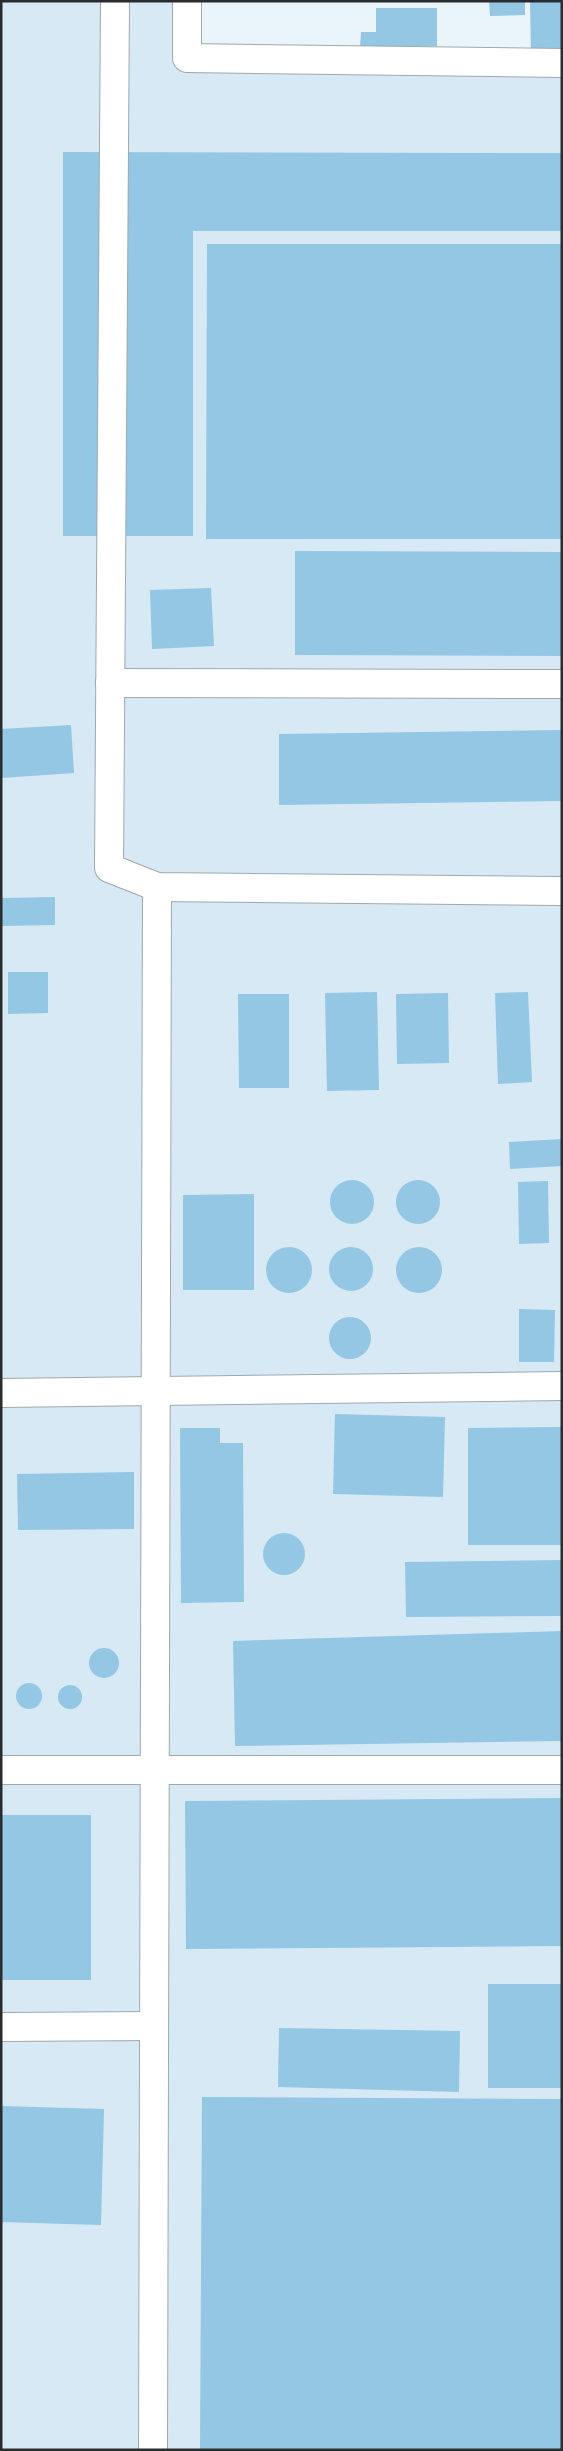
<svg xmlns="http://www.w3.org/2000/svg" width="563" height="2451" viewBox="0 0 563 2451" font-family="'PT Sans Narrow',sans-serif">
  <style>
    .built { fill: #d6e9f4 }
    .building { fill: #93c7e3 }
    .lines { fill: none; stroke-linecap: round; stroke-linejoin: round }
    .minor-casing { stroke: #9ea9ae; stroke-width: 30 }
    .minor { stroke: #fff; stroke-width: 28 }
  </style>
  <rect width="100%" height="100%" fill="#eaf5fb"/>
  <path class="built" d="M 1,1 L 177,1 L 179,71 L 562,74 L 562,2450 L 1,2450 Z"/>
  <g class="building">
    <path d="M 489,1 L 525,1 L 525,15 L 490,16 Z"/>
    <path d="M 530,1 L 562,1 L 562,55 L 531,56 Z"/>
    <path d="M 376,8 L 437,8 L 437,46 L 360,47 L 361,32 L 376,32 Z"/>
    <path d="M 63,152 L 562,153 L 562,231 L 193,231 L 193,536 L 63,536 Z"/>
    <path d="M 207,244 L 562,244 L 562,539 L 206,539 Z"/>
    <path d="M 295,551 L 562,552 L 562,656 L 295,655 Z"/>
    <path d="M 211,588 L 214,646 L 152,649 L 150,590 Z"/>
    <path d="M 71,725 L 74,773 L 1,778 L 1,729 Z"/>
    <path d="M 562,730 L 562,801 L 279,805 L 279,734 Z"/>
    <path d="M 55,897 L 55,925 L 2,926 L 2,898 Z"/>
    <path d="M 8,972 L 48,972 L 48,1013 L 8,1014 Z"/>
    <path d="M 377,992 L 379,1090 L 327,1091 L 325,993 Z"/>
    <path d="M 528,992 L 532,1082 L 498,1084 L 495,993 Z"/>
    <path d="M 448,993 L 449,1063 L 397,1064 L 396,994 Z"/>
    <path d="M 238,994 L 289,994 L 289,1088 L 239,1088 Z"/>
    <path d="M 562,1139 L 562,1166 L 510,1169 L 509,1142 Z"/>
    <circle cx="352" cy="1202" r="22"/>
    <circle cx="418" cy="1202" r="22"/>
    <path d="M 548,1181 L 549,1243 L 519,1244 L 518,1182 Z"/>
    <path d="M 254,1194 L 254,1290 L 183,1290 L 183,1195 Z"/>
    <circle cx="351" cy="1269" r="22"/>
    <circle cx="419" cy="1270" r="23"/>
    <circle cx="289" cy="1270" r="23"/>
    <path d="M 519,1309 L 555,1310 L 554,1362 L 519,1362 Z"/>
    <circle cx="350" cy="1338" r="21"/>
    <path d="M 335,1414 L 445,1417 L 443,1497 L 333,1494 Z"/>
    <path d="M 562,1427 L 562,1545 L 468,1545 L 468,1428 Z"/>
    <path d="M 180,1428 L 220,1428 L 220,1443 L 243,1443 L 244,1602 L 181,1603 Z"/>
    <path d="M 134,1472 L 134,1529 L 18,1530 L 17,1474 Z"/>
    <circle cx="284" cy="1554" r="21"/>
    <path d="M 562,1560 L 562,1616 L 406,1617 L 405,1562 Z"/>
    <path d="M 562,1631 L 562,1741 L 235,1746 L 233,1641 Z"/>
    <circle cx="104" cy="1663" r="15"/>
    <circle cx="29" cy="1696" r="13"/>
    <circle cx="70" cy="1697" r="12"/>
    <path d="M 562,1798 L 562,1946 L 186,1949 L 185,1801 Z"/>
    <rect x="1" y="1815" width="90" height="165"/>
    <rect x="488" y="1984" width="74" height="104"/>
    <path d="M 279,2028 L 460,2031 L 459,2092 L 278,2087 Z"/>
    <path d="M 202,2097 L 562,2099 L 562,2450 L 200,2450 Z"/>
    <path d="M 1,2106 L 104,2109 L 101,2225 L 1,2222 Z"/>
  </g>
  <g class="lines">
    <g class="minor-casing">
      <g id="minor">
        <path d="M 115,1 L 109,868 L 157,887 L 562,891"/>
        <path d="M 187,1 L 187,58 L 562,63"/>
        <path d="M 110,683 L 562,684"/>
        <path d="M 1,1393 L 562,1386"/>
        <path d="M 1,1770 L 562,1770"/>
        <path d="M 1,2027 L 154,2026"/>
        <path d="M 153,2450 L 157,887"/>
      </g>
    </g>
    <use href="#minor" class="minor"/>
  </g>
  <rect width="563" height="2451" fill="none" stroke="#292d2f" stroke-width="5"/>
</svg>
